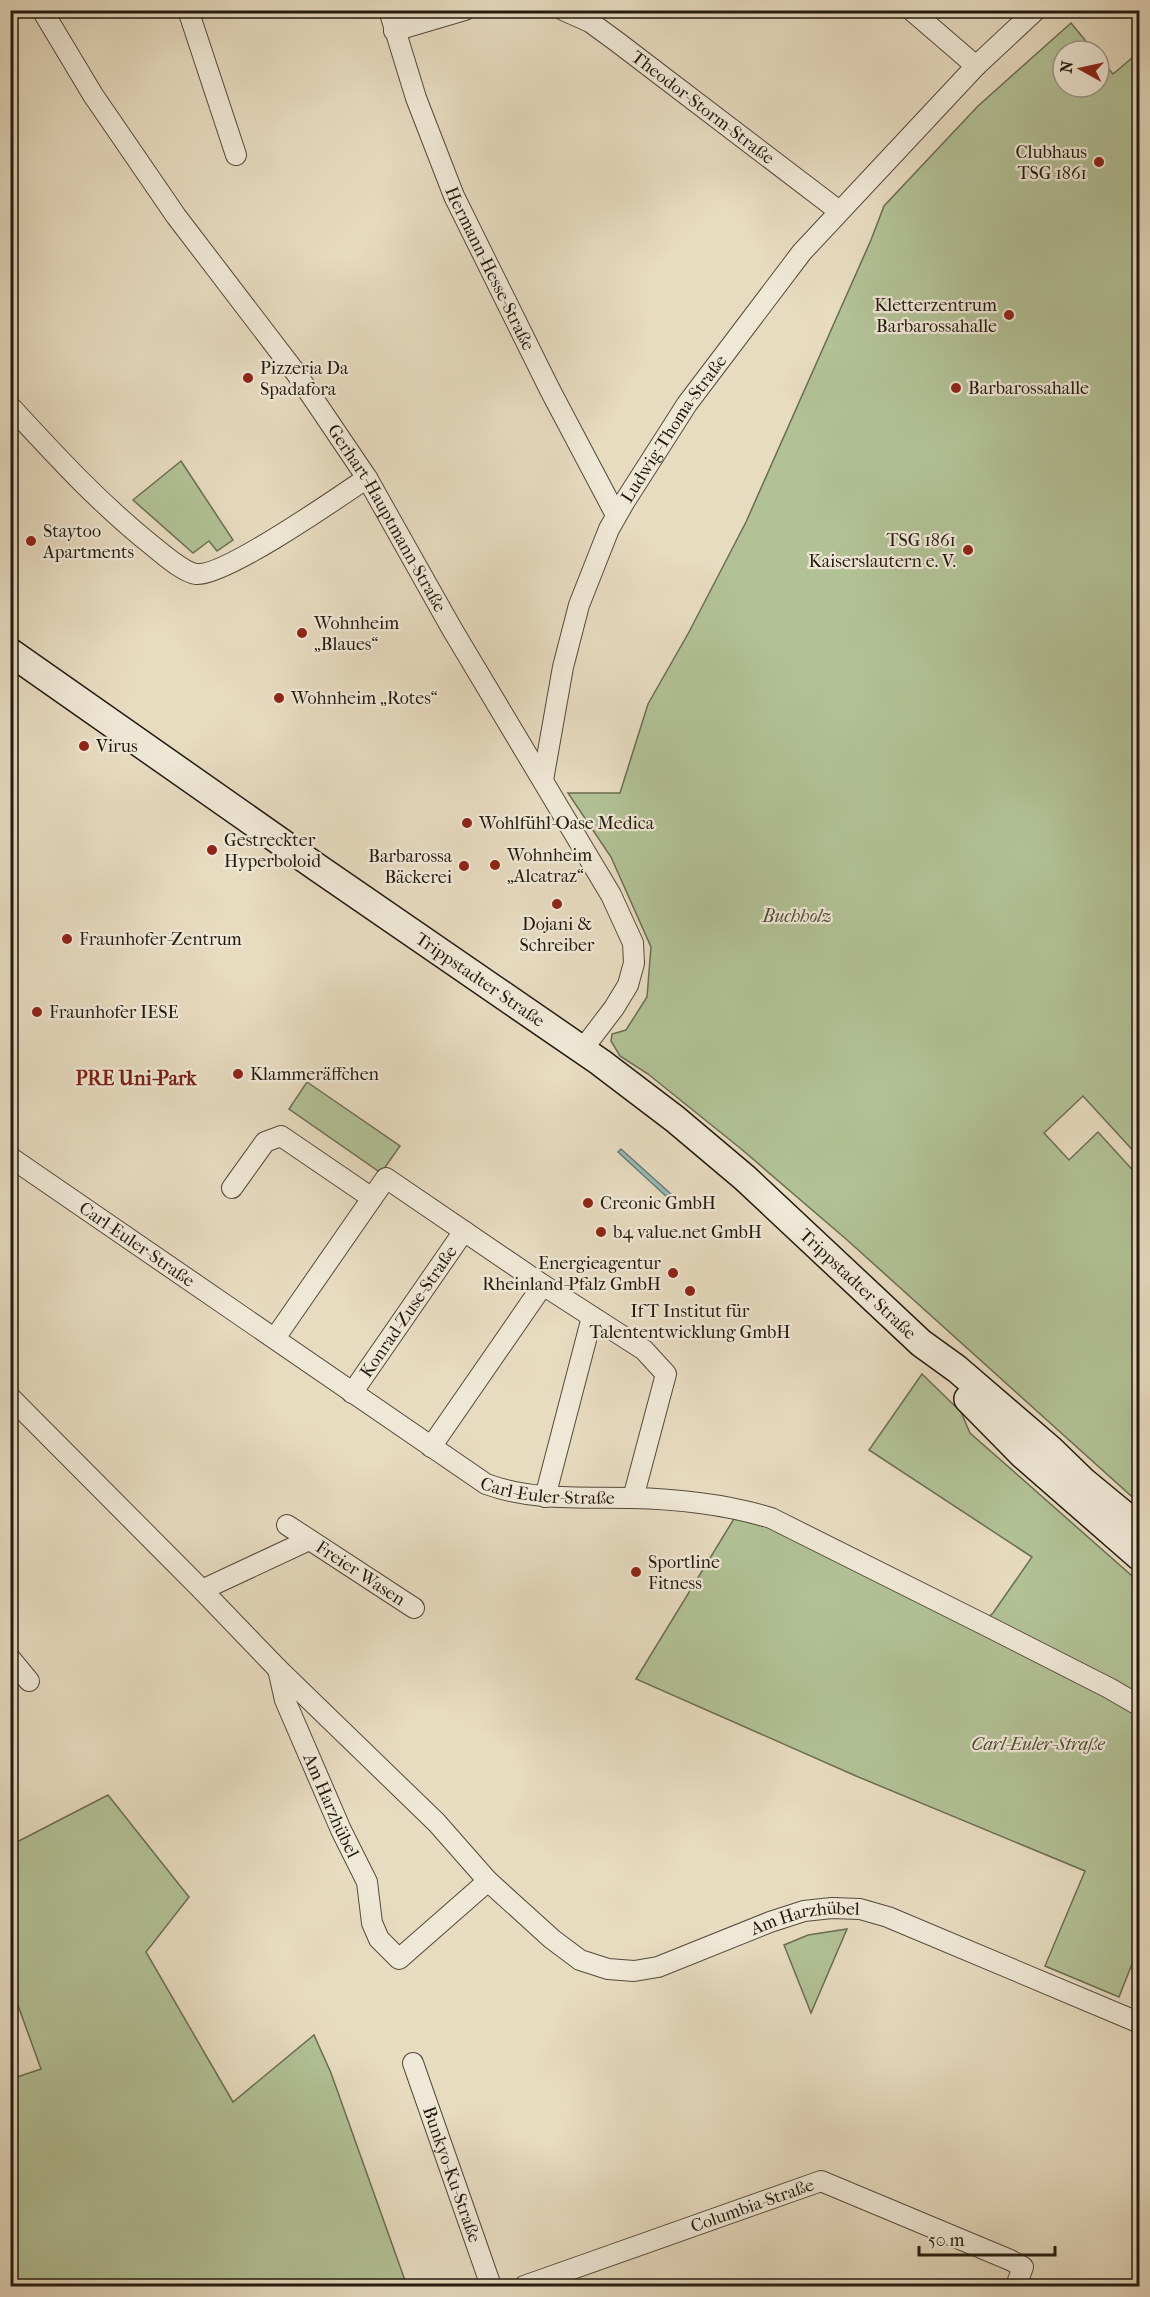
<svg xmlns="http://www.w3.org/2000/svg" width="1150" height="2297" viewBox="0 0 1150 2297" font-family="'IM FELL French Canon',serif">
  <style>
    .green { fill: #b2c196; stroke: #6a6e52; stroke-width: 1.5 }
    .water { fill: #97bab8; stroke: #697a74; stroke-width: 1.5 }
    .lines { fill: none; stroke-linecap: round; stroke-linejoin: round }
    .street-casing { stroke: #544a3b; stroke-width: 22 }
    .secondary-casing { stroke: #231a0f; stroke-width: 30 }
    .street { stroke: #efe8d6; stroke-width: 20 }
    .secondary { stroke: #efe8d6; stroke-width: 27 }
    .poi-dot { fill: #8f2418; stroke: #efe8d6; stroke-width: 2 }
    .labels { text-anchor: middle; dominant-baseline: central; stroke-width: 4.5; stroke-linejoin: round; paint-order: stroke }
    .street-label { font-size: 18px; fill: #231a0f; stroke: #efe8d6 }
    .poi-label { font-size: 18px; fill: #231a0f; stroke: #efe8d6; text-anchor: start }
    .park-label { font-size: 18px; font-style: italic; fill: #4e4c38; stroke: #efe8d6 }
    .neighbourhood-label { font-size: 20px; font-weight: bold; fill: #7a1f14; stroke: #efe8d6 }
  </style>
  <rect width="100%" height="100%" fill="#e7dbc0"/>
  <filter id="stains"><feTurbulence type="fractalNoise" baseFrequency=".00333" numOctaves="4"/><feColorMatrix values="0 0 0 0 .2 0 0 0 0 .09 0 0 0 0 .02 0 0 0 .5 -.17"/></filter>
  <radialGradient id="worn" r=".72"><stop offset=".6" stop-color="#630" stop-opacity="0"/><stop offset="1" stop-color="#630" stop-opacity=".3"/></radialGradient>
  <g class="green">
    <path d="M 1071,23 L 1094,51 L 1063,51 L 1063,87 L 1099,87 L 1099,58 L 1113,74 L 1139,52 L 1139,1157 L 1083,1096 L 1044,1133 L 1069,1160 L 1098,1132 L 1139,1177 L 1139,1503 L 846,1239 L 740,1148 L 648,1074 L 620,1056 L 611,1041 L 612,1034 L 626,1030 L 647,997 L 651,947 L 611,857 L 568,793 L 620,793 L 648,704 L 689,632 L 746,522 L 871,240 L 884,206 L 978,106 Z"/>
    <path d="M 181,461 L 233,540 L 217,551 L 209,541 L 193,553 L 133,500 Z"/>
    <path d="M 307,1082 L 400,1146 L 381,1173 L 289,1109 Z"/>
    <path d="M 922,1374 L 961,1412 L 970,1433 L 1139,1582 L 1139,1946 L 1119,1997 L 1045,1966 L 1085,1871 L 856,1776 L 636,1679 L 740,1509 L 982,1623 L 993,1613 L 1032,1557 L 869,1450 Z"/>
    <path d="M 108,1795 L 189,1897 L 146,1952 L 233,2102 L 314,2035 L 331,2073 L 407,2286 L 11,2286 L 11,2079 L 41,2069 L 11,1986 L 11,1845 Z"/>
    <path d="M 847,1929 L 811,2013 L 784,1945 L 808,1935 Z"/>
  </g>
  <path class="water" d="M 621,1149 L 671,1194 L 668,1198 L 618,1152 Z"/>
  <g class="lines">
    <g class="street-casing">
      <g id="street">
        <path id="s1" d="M 42,10 L 93,95 L 176,216 L 296,373 L 367,478 L 452,629 L 611,895 L 633,943 L 634,963 L 628,985 L 614,1008 L 582,1050"/>
        <path d="M 188,10 L 236,155"/>
        <path id="s2" d="M 389,10 L 416,98 L 454,196 L 550,390 L 616,515"/>
        <path id="s3" d="M 563,10 L 590,22 L 616,41 L 839,211"/>
        <path d="M 911,10 L 976,66"/>
        <path d="M 394,31 L 465,10"/>
        <path d="M 10,406 C 56,456 101,505 154,547 C 164,555 183,572 196,574 C 224,577 339,497 367,478"/>
        <path id="s4" d="M 543,780 L 563,667 L 579,605 L 609,529 L 625,501 L 687,404 L 802,252 L 976,66 L 1036,10"/>
        <path id="s5" d="M 10,1157 L 486,1484 C 533,1501 582,1497 631,1498 C 680,1499 725,1504 771,1518 L 983,1624 L 1109,1688 L 1140,1706"/>
        <path d="M 232,1188 L 265,1142 L 281,1136 L 372,1198"/>
        <path d="M 275,1338 L 386,1178 L 543,1285 L 644,1350 L 666,1374 L 633,1498"/>
        <path id="s6" d="M 352,1393 L 464,1231"/>
        <path id="s7" d="M 10,1397 L 202,1590 L 278,1669 L 437,1823 L 488,1881 L 552,1939 L 580,1960 L 608,1969 L 634,1971 L 658,1967 L 770,1922 L 804,1911 L 832,1908 L 860,1909 L 888,1917 L 1140,2023"/>
        <path d="M 431,1447 L 543,1285"/>
        <path d="M 545,1497 L 592,1317"/>
        <path id="s8" d="M 287,1525 L 414,1608"/>
        <path d="M 202,1590 L 309,1540"/>
        <path d="M 10,1658 L 29,1681"/>
        <path id="s9" d="M 278,1669 L 285,1700 L 341,1830 L 367,1882 L 372,1923 L 379,1939 L 399,1959 L 488,1881"/>
        <path id="s10" d="M 413,2063 L 491,2286"/>
        <path id="s11" d="M 524,2286 L 821,2181 L 1010,2260 L 1023,2267 L 1016,2286"/>
      </g>
    </g>
    <g class="secondary-casing">
      <g id="secondary">
        <path id="s12" d="M 10,652 L 318,868 L 600,1062 L 675,1119 L 745,1178 L 921,1343 L 957,1369 L 1050,1449 L 1083,1481 L 1140,1528"/>
        <path d="M 968,1399 L 1023,1455 L 1140,1557"/>
      </g>
    </g>
    <use href="#street" class="street"/>
    <use href="#secondary" class="secondary"/>
  </g>
  <g class="poi-dot">
    <circle cx="1099" cy="162" r="6"/>
    <circle cx="1009" cy="315" r="6"/>
    <circle cx="248" cy="378" r="6"/>
    <circle cx="956" cy="388" r="6"/>
    <circle cx="31" cy="541" r="6"/>
    <circle cx="968" cy="550" r="6"/>
    <circle cx="302" cy="633" r="6"/>
    <circle cx="279" cy="698" r="6"/>
    <circle cx="84" cy="746" r="6"/>
    <circle cx="467" cy="823" r="6"/>
    <circle cx="212" cy="850" r="6"/>
    <circle cx="495" cy="865" r="6"/>
    <circle cx="464" cy="866" r="6"/>
    <circle cx="557" cy="904" r="6"/>
    <circle cx="67" cy="939" r="6"/>
    <circle cx="37" cy="1012" r="6"/>
    <circle cx="238" cy="1074" r="6"/>
    <circle cx="588" cy="1203" r="6"/>
    <circle cx="601" cy="1232" r="6"/>
    <circle cx="673" cy="1273" r="6"/>
    <circle cx="690" cy="1291" r="6"/>
    <circle cx="636" cy="1572" r="6"/>
  </g>
  <g class="labels">
    <g class="street-label">
      <text stroke="none"><textPath href="#s3" startOffset="171">Theodor-Storm-Straße</textPath></text>
      <text stroke="none"><textPath href="#s2" startOffset="278">Hermann-Hesse-Straße</textPath></text>
      <text stroke="none"><textPath href="#s4" startOffset="380">Ludwig-Thoma-Straße</textPath></text>
      <text stroke="none"><textPath href="#s1" startOffset="615">Gerhart-Hauptmann-Straße</textPath></text>
      <text stroke="none"><textPath href="#s12" startOffset="573">Trippstadter Straße</textPath></text>
      <text stroke="none"><textPath href="#s5" startOffset="154">Carl-Euler-Straße</textPath></text>
      <text stroke="none"><textPath href="#s12" startOffset="1059">Trippstadter Straße</textPath></text>
      <text stroke="none"><textPath href="#s6" startOffset="99">Konrad-Zuse-Straße</textPath></text>
      <text stroke="none"><textPath href="#s5" startOffset="640">Carl-Euler-Straße</textPath></text>
      <text stroke="none"><textPath href="#s8" startOffset="88">Freier Wasen</textPath></text>
      <text stroke="none"><textPath href="#s9" startOffset="147">Am Harzhübel</textPath></text>
      <text stroke="none"><textPath href="#s7" startOffset="1038">Am Harzhübel</textPath></text>
      <text stroke="none"><textPath href="#s10" startOffset="118">Bunkyo-Ku-Straße</textPath></text>
      <text stroke="none"><textPath href="#s11" startOffset="242">Columbia-Straße</textPath></text>
    </g>
    <g class="poi-label">
      <text x="1087" y="152" text-anchor="end">Clubhaus<tspan x="1087" dy="21">TSG 1861</tspan></text>
      <text x="997" y="305" text-anchor="end">Kletterzentrum<tspan x="997" dy="21">Barbarossahalle</tspan></text>
      <text x="260" y="368">Pizzeria Da<tspan x="260" dy="21">Spadafora</tspan></text>
      <text x="968" y="388">Barbarossahalle</text>
      <text x="43" y="531">Staytoo<tspan x="43" dy="21">Apartments</tspan></text>
      <text x="956" y="540" text-anchor="end">TSG 1861<tspan x="956" dy="21">Kaiserslautern e. V.</tspan></text>
      <text x="314" y="623">Wohnheim<tspan x="314" dy="21">„Blaues“</tspan></text>
      <text x="291" y="698">Wohnheim „Rotes“</text>
      <text x="96" y="746">Virus</text>
      <text x="479" y="823">Wohlfühl-Oase Medica</text>
      <text x="224" y="840">Gestreckter<tspan x="224" dy="21">Hyperboloid</tspan></text>
      <text x="507" y="855">Wohnheim<tspan x="507" dy="21">„Alcatraz“</tspan></text>
      <text x="452" y="856" text-anchor="end">Barbarossa<tspan x="452" dy="21">Bäckerei</tspan></text>
      <text x="557" y="924" text-anchor="middle">Dojani &amp;<tspan x="557" dy="21">Schreiber</tspan></text>
      <text x="79" y="939">Fraunhofer-Zentrum</text>
      <text x="49" y="1012">Fraunhofer IESE</text>
      <text x="250" y="1074">Klammeräffchen</text>
      <text x="600" y="1203">Creonic GmbH</text>
      <text x="613" y="1232">b4 value.net GmbH</text>
      <text x="661" y="1263" text-anchor="end">Energieagentur<tspan x="661" dy="21">Rheinland-Pfalz GmbH</tspan></text>
      <text x="690" y="1311" text-anchor="middle">IfT Institut für<tspan x="690" dy="21">Talententwicklung GmbH</tspan></text>
      <text x="648" y="1562">Sportline<tspan x="648" dy="21">Fitness</tspan></text>
    </g>
    <g class="park-label">
      <text x="797" y="916">Buchholz</text>
      <text x="1038" y="1744">Carl-Euler-Straße</text>
    </g>
    <g class="neighbourhood-label">
      <text x="136" y="1078">PRE Uni-Park</text>
    </g>
  </g>
  <rect width="1150" height="2297" fill="none" stroke="#e7dbc0" stroke-width="36"/>
  <rect x="12" y="12" width="1126" height="2273" fill="none" stroke="#231a0f" stroke-width="3"/>
  <rect x="18" y="18" width="1114" height="2261" fill="none" stroke="#231a0f" stroke-width="1.5"/>
  <g transform="translate(1081 69) rotate(278)"><circle r="28" fill="#efe8d6" stroke="#9d9686" stroke-width="1.5"/>
  <path d="M0-4.5L10 22L0 15L-10 22Z" fill="#8f2418"/>
  <text y="-9" font-size="16" font-weight="bold" text-anchor="middle" fill="#231a0f">N</text>
  </g>
  <path d="M919 2246v9h136v-9" fill="none" stroke="#231a0f" stroke-width="3"/>
  <text x="928" y="2246" font-size="18" fill="#231a0f" stroke="#efe8d6" stroke-width="4.5" paint-order="stroke">50 m</text>
  <rect width="100%" height="100%" filter="url(#stains)"/>
  <rect width="100%" height="100%" fill="url(#worn)"/>
</svg>
